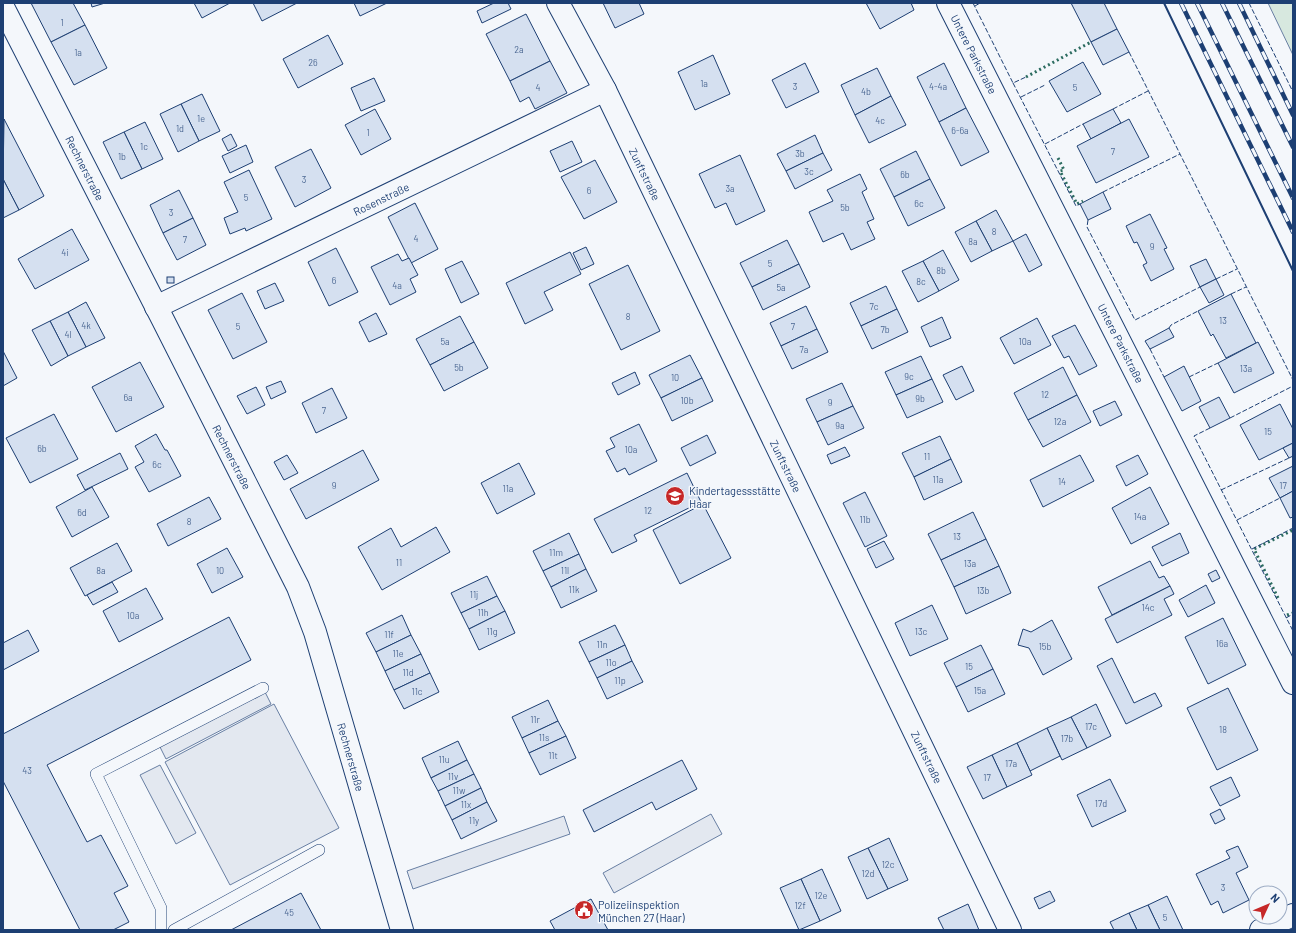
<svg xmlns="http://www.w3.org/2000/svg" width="1296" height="933" viewBox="0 0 1296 933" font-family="Barlow,sans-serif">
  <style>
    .green { fill: #d7e8df; stroke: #687fa3 }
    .parking { fill: #e3e8f0; stroke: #687fa3 }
    .building { fill: #d5e0f0; stroke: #1d3f73 }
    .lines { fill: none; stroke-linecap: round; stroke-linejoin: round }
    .service-casing { stroke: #1d3f73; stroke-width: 12 }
    .minor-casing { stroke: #1d3f73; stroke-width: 24 }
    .service { stroke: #f4f7fb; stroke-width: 11 }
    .minor { stroke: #f4f7fb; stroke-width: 22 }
    .rail-casing { stroke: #1d3f73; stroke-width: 4.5 }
    .rail { stroke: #f4f7fb; stroke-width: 3; stroke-dasharray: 9; stroke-linecap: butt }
    .hedge { stroke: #2c6c60; stroke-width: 3; stroke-dasharray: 2 3; stroke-linecap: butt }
    .fence { stroke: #1d3f73; stroke-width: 1; stroke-dasharray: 5 2; stroke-linecap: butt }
    .wall { stroke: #1d3f73; stroke-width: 2 }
    .labels { text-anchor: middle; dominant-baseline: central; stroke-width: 3; stroke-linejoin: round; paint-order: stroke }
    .number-label { font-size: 9px; fill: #4b6792 }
    .street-label { font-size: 11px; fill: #1d3f73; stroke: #f4f7fb }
    .poi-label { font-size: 11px; fill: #1d3f73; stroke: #f4f7fb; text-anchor: start }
  </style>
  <rect width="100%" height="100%" fill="#f4f7fb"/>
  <path class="green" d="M 1268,3 L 1293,3 L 1293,55 Z"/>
  <g class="parking">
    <path d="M 263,688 L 271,704 L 166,759 L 158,743 Z"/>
    <path d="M 274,704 L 339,828 L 230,885 L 165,762 Z"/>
    <path d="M 160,765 L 196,833 L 176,844 L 140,775 Z"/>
    <path d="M 711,814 L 722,834 L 614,893 L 603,873 Z"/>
    <path d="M 564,816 L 570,834 L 413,889 L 407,871 Z"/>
  </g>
  <g class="building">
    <path d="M 31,3 L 73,3 L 85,25 L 51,42 Z"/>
    <path d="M 91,3 L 105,3 L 92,7 Z"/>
    <path d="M 194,3 L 230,3 L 202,18 Z"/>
    <path d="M 253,3 L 297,3 L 262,21 Z"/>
    <path d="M 354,3 L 387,3 L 360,16 Z"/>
    <path d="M 494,3 L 508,3 L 511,9 L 482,23 L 477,11 Z"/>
    <path d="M 603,3 L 639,3 L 644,14 L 615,28 Z"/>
    <path d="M 866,3 L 911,3 L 914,10 L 880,29 Z"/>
    <path d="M 1071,3 L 1104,3 L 1117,29 L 1091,42 Z"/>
    <path d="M 526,14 L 550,61 L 510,81 L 486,34 Z"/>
    <path d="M 85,25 L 107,68 L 74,85 L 51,42 Z"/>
    <path d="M 1117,29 L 1129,52 L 1103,65 L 1091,42 Z"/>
    <path d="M 328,35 L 343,64 L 298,88 L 283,59 Z"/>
    <path d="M 713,55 L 730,94 L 695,110 L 678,72 Z"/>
    <path d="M 550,61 L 567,93 L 535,109 L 529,97 L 520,102 L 510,81 Z"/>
    <path d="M 1083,62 L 1101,94 L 1067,112 L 1049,81 Z"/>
    <path d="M 805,63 L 819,92 L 786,108 L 772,80 Z"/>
    <path d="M 944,63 L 966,108 L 939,122 L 917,77 Z"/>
    <path d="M 877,68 L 891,96 L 855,115 L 841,85 Z"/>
    <path d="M 374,78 L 385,101 L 361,111 L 351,88 Z"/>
    <path d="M 202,94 L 220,131 L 199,141 L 181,104 Z"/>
    <path d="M 891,96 L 906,125 L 869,143 L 855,115 Z"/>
    <path d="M 181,104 L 199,141 L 178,152 L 160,114 Z"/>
    <path d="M 966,108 L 989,152 L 961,166 L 939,122 Z"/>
    <path d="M 375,109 L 391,139 L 361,155 L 345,125 Z"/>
    <path d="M 1113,109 L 1121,123 L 1091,139 L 1083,124 Z"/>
    <path d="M 4,119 L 44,196 L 19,210 L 3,179 Z"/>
    <path d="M 1129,119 L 1149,157 L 1096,183 L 1077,146 Z"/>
    <path d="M 145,122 L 163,159 L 142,169 L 124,132 Z"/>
    <path d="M 124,132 L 142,169 L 121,179 L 103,142 Z"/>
    <path d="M 231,134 L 237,146 L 228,151 L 222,139 Z"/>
    <path d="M 815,135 L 823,153 L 786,171 L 777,154 Z"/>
    <path d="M 572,141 L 582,162 L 560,172 L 550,151 Z"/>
    <path d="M 246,145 L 253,162 L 230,173 L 222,156 Z"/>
    <path d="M 311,149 L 331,188 L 295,207 L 275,167 Z"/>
    <path d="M 916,151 L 930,179 L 894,197 L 880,169 Z"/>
    <path d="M 823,153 L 832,170 L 795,189 L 786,171 Z"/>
    <path d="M 740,155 L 765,211 L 736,225 L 726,203 L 715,208 L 699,174 Z"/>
    <path d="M 595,160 L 617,202 L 584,219 L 561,177 Z"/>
    <path d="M 249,170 L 272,219 L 246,231 L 245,228 L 230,234 L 224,218 L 238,212 L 224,182 Z"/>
    <path d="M 860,174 L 867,189 L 862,192 L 874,219 L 867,222 L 875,239 L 851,250 L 843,233 L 823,242 L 809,212 L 833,201 L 827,190 Z"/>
    <path d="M 3,179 L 19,210 L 3,218 Z"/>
    <path d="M 930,179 L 945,208 L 908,226 L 894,197 Z"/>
    <path d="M 179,190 L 193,218 L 163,233 L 150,205 Z"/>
    <path d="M 1103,192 L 1111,209 L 1088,220 L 1080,204 Z"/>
    <path d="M 415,203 L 438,249 L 411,263 L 388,217 Z"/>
    <path d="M 996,210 L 1013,241 L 992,251 L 976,221 Z"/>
    <path d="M 1150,214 L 1167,248 L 1164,249 L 1174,269 L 1151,281 L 1143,265 L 1147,263 L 1137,242 L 1134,243 L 1126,226 Z"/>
    <path d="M 193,218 L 206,245 L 177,260 L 163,233 Z"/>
    <path d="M 976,221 L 992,251 L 971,262 L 955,232 Z"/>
    <path d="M 72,229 L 89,260 L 35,289 L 18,259 Z"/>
    <path d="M 1026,234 L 1042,265 L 1029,272 L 1013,241 Z"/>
    <path d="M 787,240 L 799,264 L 752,287 L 740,263 Z"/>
    <path d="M 586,247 L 594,264 L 581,270 L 573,253 Z"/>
    <path d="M 336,248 L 358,292 L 329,306 L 308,262 Z"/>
    <path d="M 943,250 L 959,280 L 939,291 L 923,261 Z"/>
    <path d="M 570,252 L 581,274 L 544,292 L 553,310 L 525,324 L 506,283 Z"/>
    <path d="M 398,254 L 402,261 L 409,258 L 418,275 L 410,279 L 416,292 L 390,305 L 371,267 Z"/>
    <path d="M 1206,259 L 1216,279 L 1200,287 L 1190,266 Z"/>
    <path d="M 462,261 L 479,294 L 461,303 L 445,269 Z"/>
    <path d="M 923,261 L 939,291 L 918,302 L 902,271 Z"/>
    <path d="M 799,264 L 810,287 L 763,310 L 752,287 Z"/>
    <path d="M 628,265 L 660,331 L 621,350 L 589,284 Z"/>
    <rect x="167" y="277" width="7" height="6"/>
    <path d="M 1216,279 L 1224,295 L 1209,303 L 1200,287 Z"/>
    <path d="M 275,283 L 284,301 L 265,309 L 257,291 Z"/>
    <path d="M 886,286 L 897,309 L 861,326 L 850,303 Z"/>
    <path d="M 242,293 L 267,342 L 233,359 L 208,310 Z"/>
    <path d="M 1231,294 L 1256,343 L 1226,358 L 1213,334 L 1211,336 L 1198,311 Z"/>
    <path d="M 86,302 L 105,338 L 86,347 L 68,312 Z"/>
    <path d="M 806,306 L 817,329 L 781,346 L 770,323 Z"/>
    <path d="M 897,309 L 908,332 L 872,349 L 861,326 Z"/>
    <path d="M 68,312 L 86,347 L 68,356 L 50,321 Z"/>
    <path d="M 376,313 L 387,334 L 369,342 L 359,322 Z"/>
    <path d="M 460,316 L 474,342 L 430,365 L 416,339 Z"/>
    <path d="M 942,317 L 951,338 L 930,347 L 921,327 Z"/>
    <path d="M 1037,318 L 1051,345 L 1014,364 L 1000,338 Z"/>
    <path d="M 50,321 L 68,356 L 51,366 L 32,330 Z"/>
    <path d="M 1075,325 L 1097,366 L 1079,375 L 1069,356 L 1064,358 L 1052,336 Z"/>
    <path d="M 1169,328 L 1174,337 L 1150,349 L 1145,341 Z"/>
    <path d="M 817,329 L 828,352 L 792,369 L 781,346 Z"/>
    <path d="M 474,342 L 488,368 L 444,391 L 430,365 Z"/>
    <path d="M 1258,342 L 1274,373 L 1234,393 L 1218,363 Z"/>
    <path d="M 3,351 L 17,378 L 3,386 Z"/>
    <path d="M 690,355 L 702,378 L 661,398 L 649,375 Z"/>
    <path d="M 921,356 L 932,379 L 896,395 L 885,372 Z"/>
    <path d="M 140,362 L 164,407 L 116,432 L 92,387 Z"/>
    <path d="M 962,366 L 974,391 L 956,400 L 943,375 Z"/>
    <path d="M 1184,366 L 1201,401 L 1182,411 L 1164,377 Z"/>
    <path d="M 1063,367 L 1077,395 L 1028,420 L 1014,393 Z"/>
    <path d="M 635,372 L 640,384 L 618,395 L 612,383 Z"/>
    <path d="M 702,378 L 713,401 L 672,421 L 661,398 Z"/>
    <path d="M 932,379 L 943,402 L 907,418 L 896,395 Z"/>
    <path d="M 281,381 L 286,392 L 271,399 L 266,387 Z"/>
    <path d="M 842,383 L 853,406 L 817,422 L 806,399 Z"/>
    <path d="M 256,387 L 265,405 L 247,414 L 237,396 Z"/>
    <path d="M 332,388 L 347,418 L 316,433 L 302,403 Z"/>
    <path d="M 1077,395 L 1091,422 L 1043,447 L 1028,420 Z"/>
    <path d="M 1219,397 L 1230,418 L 1210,428 L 1199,407 Z"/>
    <path d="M 1115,401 L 1122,415 L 1100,426 L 1093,411 Z"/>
    <path d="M 1280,404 L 1293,429 L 1293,443 L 1259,460 L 1240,425 Z"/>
    <path d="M 853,406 L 864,428 L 828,445 L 817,422 Z"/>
    <path d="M 54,414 L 78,459 L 30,483 L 6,438 Z"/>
    <path d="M 639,424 L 657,461 L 629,475 L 625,468 L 617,472 L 606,451 L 615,447 L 610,438 Z"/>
    <path d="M 156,434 L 165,450 L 167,450 L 181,476 L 149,492 L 135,467 L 144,462 L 135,446 Z"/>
    <path d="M 707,435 L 716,453 L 690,466 L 681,448 Z"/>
    <path d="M 940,436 L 951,459 L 914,477 L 902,453 Z"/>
    <path d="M 1293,443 L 1293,456 L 1289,458 L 1283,448 Z"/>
    <path d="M 845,447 L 850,456 L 831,464 L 827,455 Z"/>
    <path d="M 363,450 L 379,480 L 306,519 L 290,489 Z"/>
    <path d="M 120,453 L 128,469 L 85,490 L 77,475 Z"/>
    <path d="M 287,455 L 298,473 L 284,480 L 274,462 Z"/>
    <path d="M 1080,455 L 1094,481 L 1043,507 L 1030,480 Z"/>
    <path d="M 1138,455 L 1148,474 L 1126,486 L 1116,466 Z"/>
    <path d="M 951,459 L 962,482 L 924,500 L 914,477 Z"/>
    <path d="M 519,463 L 535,494 L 497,514 L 481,483 Z"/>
    <path d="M 1293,466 L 1293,491 L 1280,498 L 1269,478 Z"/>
    <path d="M 687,473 L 701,502 L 634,535 L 637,541 L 612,553 L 594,519 Z"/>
    <path d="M 92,487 L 109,517 L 72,537 L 56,507 Z"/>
    <path d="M 1150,487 L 1169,524 L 1131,544 L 1112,508 Z"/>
    <path d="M 1293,491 L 1293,517 L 1290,518 L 1280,498 Z"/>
    <path d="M 865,492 L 887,536 L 865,547 L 843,503 Z"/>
    <path d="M 209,497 L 221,519 L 168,546 L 157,524 Z"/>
    <path d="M 703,504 L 731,558 L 680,584 L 653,530 Z"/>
    <path d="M 973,512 L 986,539 L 941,560 L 928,534 Z"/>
    <path d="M 436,527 L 450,552 L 382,590 L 358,547 L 391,528 L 401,547 Z"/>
    <path d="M 569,533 L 579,554 L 543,571 L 533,551 Z"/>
    <path d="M 1180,533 L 1189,553 L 1162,566 L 1152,547 Z"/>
    <path d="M 986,539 L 999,566 L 954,587 L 941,560 Z"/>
    <path d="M 884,541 L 894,559 L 876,568 L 867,549 Z"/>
    <path d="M 117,543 L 132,571 L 85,596 L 70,568 Z"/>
    <path d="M 227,548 L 243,577 L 212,593 L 197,564 Z"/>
    <path d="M 579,554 L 586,569 L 551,587 L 543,571 Z"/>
    <path d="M 1150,561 L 1159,578 L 1164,576 L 1170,586 L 1112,615 L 1098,587 Z"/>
    <path d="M 999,566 L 1011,593 L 966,614 L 954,587 Z"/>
    <path d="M 586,569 L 597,591 L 561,608 L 551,587 Z"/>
    <path d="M 1216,570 L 1220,578 L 1212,582 L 1208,574 Z"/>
    <path d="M 487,576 L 497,596 L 461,613 L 451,593 Z"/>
    <path d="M 112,582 L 118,592 L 93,605 L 87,595 Z"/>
    <path d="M 1206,585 L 1215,603 L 1188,617 L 1179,600 Z"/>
    <path d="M 1170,586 L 1174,594 L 1164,599 L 1172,615 L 1117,643 L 1105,619 Z"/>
    <path d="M 146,588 L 163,619 L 119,642 L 103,611 Z"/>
    <path d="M 497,596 L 505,611 L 469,629 L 461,613 Z"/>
    <path d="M 932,605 L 948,639 L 910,656 L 895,623 Z"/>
    <path d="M 505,611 L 515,633 L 479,650 L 469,629 Z"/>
    <path d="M 402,615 L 411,635 L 376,652 L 366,633 Z"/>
    <path d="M 229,617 L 251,660 L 47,765 L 87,842 L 101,835 L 128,886 L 114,893 L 129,922 L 113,930 L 80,930 L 3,781 L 3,734 Z"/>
    <path d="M 1223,618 L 1246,665 L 1208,684 L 1185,637 Z"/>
    <path d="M 1052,620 L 1072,659 L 1043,675 L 1029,648 L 1018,645 L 1023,629 L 1031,632 Z"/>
    <path d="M 615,625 L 625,645 L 589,662 L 579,642 Z"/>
    <path d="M 28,630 L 39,651 L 3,670 L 3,643 Z"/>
    <path d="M 411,635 L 421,654 L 385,671 L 376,652 Z"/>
    <path d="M 625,645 L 632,661 L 597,678 L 589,662 Z"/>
    <path d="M 981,645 L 993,669 L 956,687 L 944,663 Z"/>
    <path d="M 421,654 L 430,673 L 394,690 L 385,671 Z"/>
    <path d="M 1112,658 L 1134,703 L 1155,693 L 1162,706 L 1126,724 L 1097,666 Z"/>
    <path d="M 632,661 L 643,682 L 607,699 L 597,678 Z"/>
    <path d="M 993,669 L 1005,694 L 968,712 L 956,687 Z"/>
    <path d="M 430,673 L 439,692 L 404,709 L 394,690 Z"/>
    <path d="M 1228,688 L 1258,750 L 1217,770 L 1187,708 Z"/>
    <path d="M 548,700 L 558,721 L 522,738 L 512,717 Z"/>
    <path d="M 1096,704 L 1111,736 L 1087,748 L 1071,717 Z"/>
    <path d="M 1071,717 L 1087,748 L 1062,760 L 1047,728 Z"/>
    <path d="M 558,721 L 566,736 L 529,753 L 522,738 Z"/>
    <path d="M 1047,728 L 1060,756 L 1030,771 L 1017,743 Z"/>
    <path d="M 566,736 L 576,758 L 540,775 L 529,753 Z"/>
    <path d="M 458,741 L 467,760 L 431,778 L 422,758 Z"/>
    <path d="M 1017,743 L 1032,775 L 1007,787 L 992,755 Z"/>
    <path d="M 992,755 L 1007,787 L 983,799 L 967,767 Z"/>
    <path d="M 467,760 L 474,774 L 438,791 L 431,778 Z"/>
    <path d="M 682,760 L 697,789 L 656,810 L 652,802 L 594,832 L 583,810 Z"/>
    <path d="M 474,774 L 481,788 L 445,806 L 438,791 Z"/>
    <path d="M 1231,777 L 1240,796 L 1220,806 L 1210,787 Z"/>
    <path d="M 1110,779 L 1126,811 L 1092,827 L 1077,795 Z"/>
    <path d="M 481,788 L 487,802 L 452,820 L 445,806 Z"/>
    <path d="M 487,802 L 497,821 L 461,839 L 452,820 Z"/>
    <path d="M 1220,809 L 1225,819 L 1215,824 L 1210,814 Z"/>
    <path d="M 889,838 L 908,880 L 888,889 L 868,848 Z"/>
    <path d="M 1238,846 L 1248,867 L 1236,873 L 1249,900 L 1223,913 L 1218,901 L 1211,905 L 1196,874 L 1230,858 L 1226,851 Z"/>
    <path d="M 868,848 L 888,889 L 867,899 L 848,857 Z"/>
    <path d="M 822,869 L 841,911 L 820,921 L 801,879 Z"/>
    <path d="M 801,879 L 820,921 L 799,930 L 780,888 Z"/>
    <path d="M 1050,891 L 1055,901 L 1039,909 L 1034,898 Z"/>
    <path d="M 301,893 L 321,930 L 231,930 Z"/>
    <path d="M 1167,896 L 1183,930 L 1160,930 L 1148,905 Z"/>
    <path d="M 591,899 L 608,930 L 555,930 L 550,921 Z"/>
    <path d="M 968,904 L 979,930 L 944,930 L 938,918 Z"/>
    <path d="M 1148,905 L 1160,930 L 1137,930 L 1129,913 Z"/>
    <path d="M 1129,913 L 1137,930 L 1114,930 L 1110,922 Z"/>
  </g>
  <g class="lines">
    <g class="service-casing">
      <g id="service">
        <path d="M 161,930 L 161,908 L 96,774 L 263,688"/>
        <path d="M 174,930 L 319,850"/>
      </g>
    </g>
    <g class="minor-casing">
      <g id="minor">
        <path d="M 558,3 L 605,90 L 1010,930"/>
        <path d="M 948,3 L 1293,683"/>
        <path d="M 3,7 L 163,320 L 298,587 L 315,632 L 402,930"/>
        <path d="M 156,307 L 605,90"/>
        <path d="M 1261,930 L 1293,915"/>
      </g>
    </g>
    <use href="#service" class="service"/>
    <use href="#minor" class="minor"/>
    <g class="rail-casing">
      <g id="rail">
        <path d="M 1181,3 L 1293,232"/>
        <path d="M 1197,3 L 1293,198"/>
        <path d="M 1222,3 L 1293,147"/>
        <path d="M 1239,3 L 1293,115"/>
      </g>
    </g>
    <use href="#rail" class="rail"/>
    <g class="hedge">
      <path d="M 1026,77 L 1091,42"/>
      <path d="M 1058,158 L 1064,170 L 1060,171 L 1077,204 L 1083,201"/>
      <path d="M 1278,598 L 1254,549 L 1293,530"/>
      <path d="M 1287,615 L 1293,613"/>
    </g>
    <g class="fence">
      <path d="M 973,3 L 1013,83 L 1026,77"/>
      <path d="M 1249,3 L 1293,92"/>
      <path d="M 975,6 L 980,3"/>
      <path d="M 1129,52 L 1293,380"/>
      <path d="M 1013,83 L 1076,206 L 1080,204"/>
      <path d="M 1021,97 L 1045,85"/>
      <path d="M 1113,109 L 1148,91"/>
      <path d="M 1045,144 L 1083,124"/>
      <path d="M 1103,192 L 1180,154"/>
      <path d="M 1088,220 L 1087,227 L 1135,320 L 1200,287"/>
      <path d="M 1216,279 L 1237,269"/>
      <path d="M 1231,294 L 1246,287"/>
      <path d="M 1169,328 L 1171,325 L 1198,311"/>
      <path d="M 1150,349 L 1164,377"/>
      <path d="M 1189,377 L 1218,363"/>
      <path d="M 1230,418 L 1293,386"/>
      <path d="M 1210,428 L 1194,436 L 1293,631"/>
      <path d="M 1221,490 L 1289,458"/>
      <path d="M 1237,520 L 1280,498"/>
      <path d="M 1252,549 L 1293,528"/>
      <path d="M 1286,618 L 1293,614"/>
    </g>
    <path class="wall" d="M 1164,3 L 1293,271"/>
  </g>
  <defs>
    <g id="school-disc" transform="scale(1)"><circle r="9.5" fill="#c62828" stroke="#f4f7fb"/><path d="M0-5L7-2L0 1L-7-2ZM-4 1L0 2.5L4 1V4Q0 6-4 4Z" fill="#fff"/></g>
    <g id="civic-disc" transform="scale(1)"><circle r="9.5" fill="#c62828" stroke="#f4f7fb"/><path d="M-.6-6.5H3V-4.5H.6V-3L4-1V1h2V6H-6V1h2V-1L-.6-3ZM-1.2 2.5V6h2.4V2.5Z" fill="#fff"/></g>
  </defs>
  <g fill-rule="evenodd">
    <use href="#school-disc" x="675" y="496"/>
    <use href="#civic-disc" x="584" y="910"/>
  </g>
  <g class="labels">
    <g class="number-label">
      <text x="62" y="22">1</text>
      <text x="519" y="49">2a</text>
      <text x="78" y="52">1a</text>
      <text x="313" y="62">26</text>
      <text x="704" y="83">1a</text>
      <text x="795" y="86">3</text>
      <text x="938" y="86">4-4a</text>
      <text x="538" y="87">4</text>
      <text x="1075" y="87">5</text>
      <text x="866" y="91">4b</text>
      <text x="201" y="118">1e</text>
      <text x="880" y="120">4c</text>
      <text x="180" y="128">1d</text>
      <text x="960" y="130">6-6a</text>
      <text x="368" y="132">1</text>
      <text x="144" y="146">1c</text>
      <text x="1113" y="151">7</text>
      <text x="800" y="153">3b</text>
      <text x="122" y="156">1b</text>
      <text x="809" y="171">3c</text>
      <text x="905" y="174">6b</text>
      <text x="304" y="179">3</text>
      <text x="730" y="188">3a</text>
      <text x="589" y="190">6</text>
      <text x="246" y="197">5</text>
      <text x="919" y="203">6c</text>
      <text x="845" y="207">5b</text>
      <text x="171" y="212">3</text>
      <text x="994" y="231">8</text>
      <text x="416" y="238">4</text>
      <text x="185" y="239">7</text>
      <text x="973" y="241">8a</text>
      <text x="1152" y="246">9</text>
      <text x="65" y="252">4i</text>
      <text x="770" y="263">5</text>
      <text x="941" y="270">8b</text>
      <text x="334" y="280">6</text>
      <text x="921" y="281">8c</text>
      <text x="397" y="285">4a</text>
      <text x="781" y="287">5a</text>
      <text x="874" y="306">7c</text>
      <text x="628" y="316">8</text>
      <text x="1223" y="320">13</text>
      <text x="86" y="325">4k</text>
      <text x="238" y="326">5</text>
      <text x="793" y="326">7</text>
      <text x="885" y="329">7b</text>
      <text x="68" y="334">4l</text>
      <text x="445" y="341">5a</text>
      <text x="1025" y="341">10a</text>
      <text x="804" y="349">7a</text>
      <text x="459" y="367">5b</text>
      <text x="1246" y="368">13a</text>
      <text x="909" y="376">9c</text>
      <text x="675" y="377">10</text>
      <text x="1045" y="394">12</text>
      <text x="128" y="397">6a</text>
      <text x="920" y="398">9b</text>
      <text x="687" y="400">10b</text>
      <text x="830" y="402">9</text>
      <text x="324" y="410">7</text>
      <text x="1060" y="421">12a</text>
      <text x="840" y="425">9a</text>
      <text x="1268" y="431">15</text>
      <text x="42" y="448">6b</text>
      <text x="631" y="449">10a</text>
      <text x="927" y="456">11</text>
      <text x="157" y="464">6c</text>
      <text x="938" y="479">11a</text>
      <text x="1062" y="481">14</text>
      <text x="334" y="485">9</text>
      <text x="1283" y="485">17</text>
      <text x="508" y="488">11a</text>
      <text x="648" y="510">12</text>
      <text x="82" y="512">6d</text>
      <text x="1140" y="516">14a</text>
      <text x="865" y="519">11b</text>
      <text x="189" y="521">8</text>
      <text x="957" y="536">13</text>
      <text x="556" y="552">11m</text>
      <text x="399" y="562">11</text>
      <text x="970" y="563">13a</text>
      <text x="101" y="570">8a</text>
      <text x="220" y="570">10</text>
      <text x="565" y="570">11l</text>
      <text x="574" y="589">11k</text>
      <text x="983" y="590">13b</text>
      <text x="474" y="594">11j</text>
      <text x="1148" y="607">14c</text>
      <text x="483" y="612">11h</text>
      <text x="133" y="615">10a</text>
      <text x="492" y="631">11g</text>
      <text x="921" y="631">13c</text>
      <text x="389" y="634">11f</text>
      <text x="1222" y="643">16a</text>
      <text x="602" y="644">11n</text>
      <text x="1045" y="646">15b</text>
      <text x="398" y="653">11e</text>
      <text x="611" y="662">11o</text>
      <text x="969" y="666">15</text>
      <text x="408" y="672">11d</text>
      <text x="620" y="680">11p</text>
      <text x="980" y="690">15a</text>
      <text x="417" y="691">11c</text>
      <text x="535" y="719">11r</text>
      <text x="1091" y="726">17c</text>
      <text x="1223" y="729">18</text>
      <text x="544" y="737">11s</text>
      <text x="1067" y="738">17b</text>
      <text x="553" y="755">11t</text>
      <text x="444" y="759">11u</text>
      <text x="1011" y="763">17a</text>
      <text x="27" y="770">43</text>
      <text x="453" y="776">11v</text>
      <text x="987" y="777">17</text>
      <text x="459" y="790">11w</text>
      <text x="1101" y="803">17d</text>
      <text x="466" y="804">11x</text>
      <text x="474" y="820">11y</text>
      <text x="888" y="864">12c</text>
      <text x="868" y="873">12d</text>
      <text x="1223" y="887">3</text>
      <text x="821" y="895">12e</text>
      <text x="800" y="905">12f</text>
      <text x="289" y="912">45</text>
      <text x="1165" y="917">5</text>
    </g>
    <g class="street-label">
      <text transform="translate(974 54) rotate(63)">Untere Parkstraße</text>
      <text transform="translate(85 168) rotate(63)">Rechnerstraße</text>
      <text transform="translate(645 174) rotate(64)">Zunftstraße</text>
      <text transform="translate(381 199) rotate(-26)">Rosenstraße</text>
      <text transform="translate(1121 343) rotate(63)">Untere Parkstraße</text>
      <text transform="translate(232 457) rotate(63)">Rechnerstraße</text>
      <text transform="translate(786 466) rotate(64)">Zunftstraße</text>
      <text transform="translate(351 757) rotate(74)">Rechnerstraße</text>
      <text transform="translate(927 757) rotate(64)">Zunftstraße</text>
    </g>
    <g class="poi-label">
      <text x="689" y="490">Kindertagessstätte<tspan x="689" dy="13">Haar</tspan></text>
      <text x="598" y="904">Polizeiinspektion<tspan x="598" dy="13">München 27 (Haar)</tspan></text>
    </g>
  </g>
  <rect width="1296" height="933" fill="none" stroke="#1d3f73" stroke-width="8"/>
  <g transform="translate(1268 905) rotate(46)"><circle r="19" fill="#f4f7fb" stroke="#9eadc5"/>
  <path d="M0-3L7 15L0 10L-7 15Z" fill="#c62828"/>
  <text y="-6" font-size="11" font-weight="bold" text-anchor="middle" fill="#1d3f73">N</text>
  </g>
</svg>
